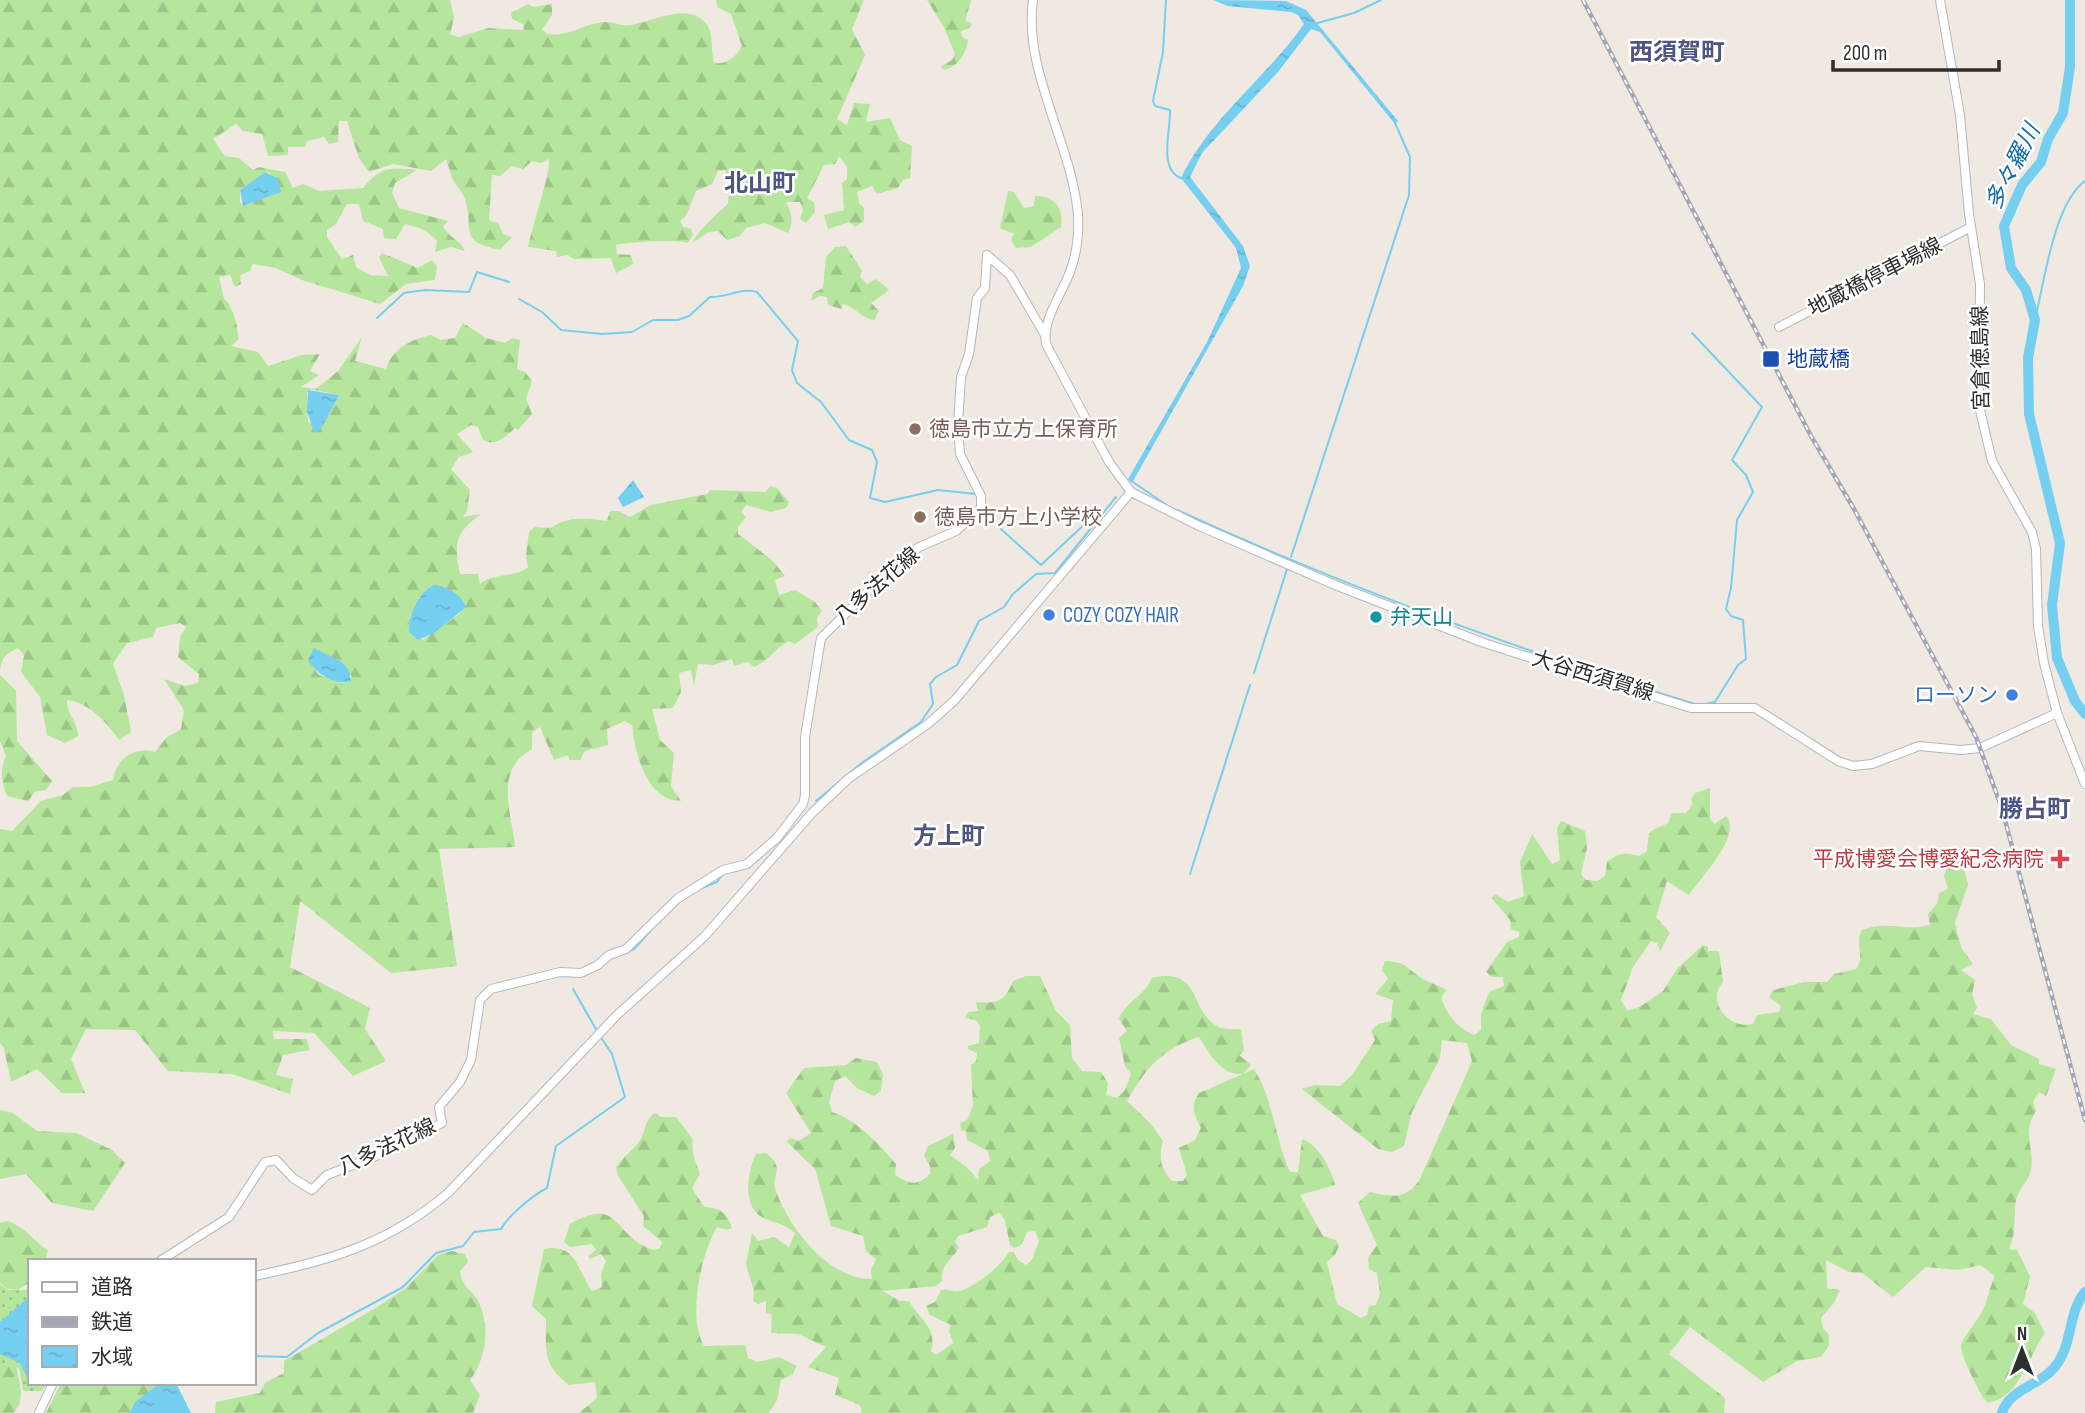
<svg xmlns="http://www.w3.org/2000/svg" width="2085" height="1413" viewBox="0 0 2085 1413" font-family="'Sofia Sans Condensed','Noto Sans JP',sans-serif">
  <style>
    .forest { fill: url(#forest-firs); fill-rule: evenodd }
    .park { fill: url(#park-dots) }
    .water { fill: url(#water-ripples) }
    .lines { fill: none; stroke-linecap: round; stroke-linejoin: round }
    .stream { stroke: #75cff0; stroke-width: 2 }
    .river { stroke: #75cff0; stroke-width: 10 }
    .secondary-casing { stroke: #b4b7c1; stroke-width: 10 }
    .secondary { stroke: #fff; stroke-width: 8 }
    .rail-casing { stroke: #a3a6b8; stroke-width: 4.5 }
    .rail { stroke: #fff; stroke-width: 2; stroke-dasharray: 5; stroke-linecap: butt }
    .transit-dot { fill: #1a4fb4; stroke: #fff; stroke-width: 2.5 }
    .education-dot { fill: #8d6e63; stroke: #fff; stroke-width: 2.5 }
    .shop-dot { fill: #3f7fe0; stroke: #fff; stroke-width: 2.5 }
    .culture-dot { fill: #0f9aa8; stroke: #fff; stroke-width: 2.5 }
    .health-dot { fill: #e0444e; stroke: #fff; stroke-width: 2.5 }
    .labels { text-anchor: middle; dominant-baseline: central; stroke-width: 5; stroke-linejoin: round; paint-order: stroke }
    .street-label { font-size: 21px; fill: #2e2e2e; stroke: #fff }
    .transit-label { font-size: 21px; fill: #164399; stroke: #fff; text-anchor: start }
    .education-label { font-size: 21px; fill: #785e54; stroke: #fff; text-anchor: start }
    .shop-label { font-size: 21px; fill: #366cbe; stroke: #fff; text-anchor: start }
    .culture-label { font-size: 21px; fill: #0d838f; stroke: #fff; text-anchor: start }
    .health-label { font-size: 21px; fill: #be3a42; stroke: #fff; text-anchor: end }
    .water-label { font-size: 23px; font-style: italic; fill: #0d6fa3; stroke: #fff }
    .quarter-label { font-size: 24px; font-weight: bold; fill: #4d5680; stroke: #fff }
  </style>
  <defs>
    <pattern id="forest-firs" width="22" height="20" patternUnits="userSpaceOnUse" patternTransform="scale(1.75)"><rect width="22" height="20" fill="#b6e59e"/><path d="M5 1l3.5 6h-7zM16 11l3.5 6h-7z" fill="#9dc588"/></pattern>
    <pattern id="park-dots" width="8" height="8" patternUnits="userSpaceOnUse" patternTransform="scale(1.75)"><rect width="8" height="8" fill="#b6e59e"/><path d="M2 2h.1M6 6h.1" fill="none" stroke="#9dc588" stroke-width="1.8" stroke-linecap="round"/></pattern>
    <pattern id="water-ripples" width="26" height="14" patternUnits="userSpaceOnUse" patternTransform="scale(1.75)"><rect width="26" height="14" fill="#75cff0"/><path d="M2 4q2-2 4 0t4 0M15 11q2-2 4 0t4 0" fill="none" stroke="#66b2ce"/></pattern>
  </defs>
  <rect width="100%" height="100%" fill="#efe9e1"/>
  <g class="forest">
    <path d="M 0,0 L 450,0 L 454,18 L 450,35 L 459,37 L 488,28 L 524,30 L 523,24 L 512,19 L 511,13 L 528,4 L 534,7 L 552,4 L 552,15 L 542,29 L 547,34 C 569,37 582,24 604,22 C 613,21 622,27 631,25 C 655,21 690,0 708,26 C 713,36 711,52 714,63 C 727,65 737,56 742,46 L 731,14 L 717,7 L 716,0 L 864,0 L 852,29 L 865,55 L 837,119 L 847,125 L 854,103 L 870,104 L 866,122 L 890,118 L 900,140 L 912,146 L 910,178 L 903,180 L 898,188 L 877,194 L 872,186 L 857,192 L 859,203 L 864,208 L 864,221 L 855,227 L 849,222 L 828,229 L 824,215 L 844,210 L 842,183 L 847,179 L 847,167 L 839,156 L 835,164 L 824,165 L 807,198 L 814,202 L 815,212 L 806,223 L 800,219 L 803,210 L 800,202 L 786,202 C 792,214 794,221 788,233 L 765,223 L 746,228 L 740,236 L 727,240 L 718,231 L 709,232 L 692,243 C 697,232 718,212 728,204 L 729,180 L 725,170 L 718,171 L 712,184 L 696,191 L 686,216 L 680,221 L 683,227 L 691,229 L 693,235 L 688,243 C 677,239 628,242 616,245 L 617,254 L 631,255 L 633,264 L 616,273 L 611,258 L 574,259 L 568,255 L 557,257 L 556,251 L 528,247 C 532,226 551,173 549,159 L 541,163 L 532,161 L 523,169 L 512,166 L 500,176 L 492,175 L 489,220 L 499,224 L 503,234 L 512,237 L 500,250 C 457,240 475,232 465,199 C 463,193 457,187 453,180 C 450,174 449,166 446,159 L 431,171 L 393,164 L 369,172 L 359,158 L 347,121 L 339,121 L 338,142 L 329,144 L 324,137 L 307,141 L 305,147 L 288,147 L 288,155 L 268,156 L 262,134 L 243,131 L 236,124 L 213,139 L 225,156 L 239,158 L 253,170 L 259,167 L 285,172 L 293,188 L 303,184 L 319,191 L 363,188 C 382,166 388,168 417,170 L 395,183 L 392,193 L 399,208 L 448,221 L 443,226 C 447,237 461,240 465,251 L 451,247 L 435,252 L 437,241 C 427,230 419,227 405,224 L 396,239 L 384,238 L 383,229 L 363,221 L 359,204 L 347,204 L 336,224 L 327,230 L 327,237 L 342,259 L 353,255 L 356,267 L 370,275 L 388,276 L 379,257 L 382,253 L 418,268 L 432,260 L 437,266 L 435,280 L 406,284 L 380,304 L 302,280 L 276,268 L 253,264 L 250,271 L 240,275 L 241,284 L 235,287 L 230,275 L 219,277 L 224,299 C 233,305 239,329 238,340 L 231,346 L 258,352 L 268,366 L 302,355 L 320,354 L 310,371 L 319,375 L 301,387 L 316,389 L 338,371 L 362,337 L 355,361 L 386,369 C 393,348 410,340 431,335 L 441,340 L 455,338 L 463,323 L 486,338 L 505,343 L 512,338 L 520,340 L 517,369 L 525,372 L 532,381 L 526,399 L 532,414 L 518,430 L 515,428 C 505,437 496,447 483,440 L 478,427 L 471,425 L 457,434 L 473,452 L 459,457 L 451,469 L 470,490 L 467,512 L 462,517 L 481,514 C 455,533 454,543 460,574 L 478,574 L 480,584 C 495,571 515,579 528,567 L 526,555 L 529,532 L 535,527 L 551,528 C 567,516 588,518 607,521 L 610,511 L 618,511 L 630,517 L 651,505 L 707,494 L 710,490 L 766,492 L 770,486 L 777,488 L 789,502 L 786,508 L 771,512 L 746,505 L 741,512 L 746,517 L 738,527 L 738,534 L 773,561 L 785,576 L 775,580 L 779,595 L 795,590 L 815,602 L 822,611 L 817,618 L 818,627 L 795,644 L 789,641 C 774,649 769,661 754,667 L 748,662 L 734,666 L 732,659 L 713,665 L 698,664 L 694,686 L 691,670 L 679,673 L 681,692 L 673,708 L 652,709 L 660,740 L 674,753 L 671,786 L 681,801 C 646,801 635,752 632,725 L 625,721 L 607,729 L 608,745 L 585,751 L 580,760 L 570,760 L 568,755 L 554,760 L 540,727 L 532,732 L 532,749 C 494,770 511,810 515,847 L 439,849 L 457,966 L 391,973 L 300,901 L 290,967 L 370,1008 L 365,1029 L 386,1061 L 353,1076 L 314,1033 L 273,1031 L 274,1039 L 307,1039 L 309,1050 L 283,1055 L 276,1075 L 293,1079 L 290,1094 L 232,1074 L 168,1071 L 135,1030 L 86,1029 L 71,1059 L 85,1093 L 62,1093 L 37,1069 L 11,1082 L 4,1048 L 0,1043 L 0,829 L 12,831 L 41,801 L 63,795 L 73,787 L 90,787 L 113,780 C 116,759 134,746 155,752 L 166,738 L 181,729 L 184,710 L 164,679 L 185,686 L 198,683 L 199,674 L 178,657 L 180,637 L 186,627 L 180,623 L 156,628 L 153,637 L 127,643 L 113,664 L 124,695 L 131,732 L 119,740 C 108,723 88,702 67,700 C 66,714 78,721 78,736 L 65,743 L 47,735 L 40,697 L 21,672 L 24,655 L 18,648 C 4,654 0,660 0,675 L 16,691 L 17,741 L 52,781 L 46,790 L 35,792 L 28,801 L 7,796 C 1,781 0,770 6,756 L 0,741 ZM 265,172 L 271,173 L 254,202 L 243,206 L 240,202 L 240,190 ZM 311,389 L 339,395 L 321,429 L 308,422 L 307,393 ZM 433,585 L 455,593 L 466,604 L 459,614 L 423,640 L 409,632 C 408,616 418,593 433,585 ZM 325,655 L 342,662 L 352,677 L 343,683 L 319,675 L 312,666 Z"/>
    <path d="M 927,0 L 971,0 L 965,21 L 972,23 L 970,28 L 961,31 L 962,37 L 968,40 C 965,55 960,64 945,70 L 940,67 L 952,60 L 955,54 L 944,27 Z"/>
    <path d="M 1008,191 L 1014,192 L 1024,208 L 1034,206 L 1035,196 C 1055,196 1064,208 1061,227 L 1031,247 L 1016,248 L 1011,240 L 1014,234 L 1000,228 Z"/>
    <path d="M 846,246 L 862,271 L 860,277 L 867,284 L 876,279 L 889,290 L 871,303 L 879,311 L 874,320 C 860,318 854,305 842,304 L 842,309 L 828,305 L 827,297 L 820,296 L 811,301 L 813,293 L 823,288 L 826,257 L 835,247 Z"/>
    <path d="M 1710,788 L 1710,819 L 1715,824 L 1726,816 C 1743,835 1700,878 1689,895 L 1667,881 L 1656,917 L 1670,933 L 1660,951 L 1657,943 L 1651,941 L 1633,967 L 1621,1000 L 1627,1011 L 1641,1006 L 1663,991 L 1677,969 L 1703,945 L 1708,947 L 1708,951 L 1719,951 L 1723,982 C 1705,1002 1730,1030 1753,1024 L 1757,1015 L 1779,1012 L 1781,1006 L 1769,997 L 1773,990 L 1804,982 L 1827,982 L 1834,974 L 1856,969 C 1866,957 1854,944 1862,930 C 1888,920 1905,932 1930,925 L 1928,914 L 1937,904 L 1939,893 L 1948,889 L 1944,876 L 1950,859 L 1961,858 L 1968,884 L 1955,923 L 1961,947 L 1973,964 L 1961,970 L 1975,980 L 1972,994 L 1977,1008 L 1973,1014 L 1991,1019 L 2011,1045 L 2039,1059 L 2039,1064 L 2056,1069 L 2046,1096 L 2039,1092 L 2033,1102 L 2036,1111 C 2021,1134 2035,1147 2031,1170 C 2029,1180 2019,1188 2016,1200 C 2013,1217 2017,1232 2009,1249 L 2017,1250 L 2030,1276 L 2023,1304 L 2035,1313 L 2045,1333 C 2028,1357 2020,1397 1988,1403 C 1982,1400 1959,1352 1961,1345 C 1965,1334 1976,1323 1982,1312 C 1988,1300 1989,1288 1995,1276 L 1981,1265 L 1958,1270 L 1926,1267 L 1893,1297 L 1862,1273 L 1849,1272 L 1826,1260 L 1827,1288 L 1840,1290 L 1834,1303 L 1821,1318 L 1823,1328 L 1829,1335 L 1829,1346 L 1821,1357 L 1797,1361 L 1763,1382 L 1690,1327 L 1669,1354 L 1725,1398 L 1724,1413 L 862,1413 L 860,1405 L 835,1395 L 839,1378 L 808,1367 L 826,1347 L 798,1334 L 771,1333 L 772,1315 L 766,1313 L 766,1301 L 758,1304 L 753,1301 L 754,1291 L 746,1264 L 752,1233 L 758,1241 L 774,1237 L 789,1247 L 795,1233 C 784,1223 772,1223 760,1216 C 742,1204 748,1170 756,1154 L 766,1153 C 787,1170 770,1174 776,1191 C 790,1230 830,1280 872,1279 L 871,1270 L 876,1259 L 866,1251 L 863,1236 L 831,1226 L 815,1169 L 787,1142 L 789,1138 L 799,1141 L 811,1133 L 786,1093 L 804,1068 L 846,1065 L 856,1058 L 877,1062 L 883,1074 L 881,1091 L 874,1096 L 857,1088 L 845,1076 L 835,1081 L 829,1102 L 832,1112 C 857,1120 879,1144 896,1164 L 895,1175 C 909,1184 917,1187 930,1174 L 930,1166 L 924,1156 L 928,1146 L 953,1134 L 955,1148 L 950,1155 C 959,1161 973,1171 978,1181 L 979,1169 L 990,1161 L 988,1151 L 967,1140 L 966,1131 L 961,1130 L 960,1123 L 967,1120 L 973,1106 L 971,1065 L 976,1061 L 977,1053 L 968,1049 L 968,1046 L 979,1043 L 980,1026 L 976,1020 L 965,1018 L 968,1012 L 978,1011 L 976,1002 C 998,1004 1005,1001 1013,981 L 1026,976 L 1040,976 L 1056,1011 L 1070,1025 L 1072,1058 L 1082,1071 L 1101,1072 L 1108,1083 L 1106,1095 L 1117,1098 L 1125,1090 L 1131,1074 L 1125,1066 L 1119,1038 L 1127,1031 L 1119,1019 C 1125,1002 1144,997 1152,978 C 1203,966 1188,1012 1219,1027 C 1225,1030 1234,1029 1241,1029 L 1244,1051 L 1239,1055 L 1251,1065 L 1243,1074 C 1221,1076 1209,1053 1199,1037 C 1160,1050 1147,1067 1127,1101 L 1150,1123 L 1163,1141 C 1158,1158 1161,1169 1172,1181 L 1183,1181 L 1187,1175 L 1179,1148 L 1195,1140 L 1201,1128 C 1194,1115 1190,1106 1199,1093 L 1254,1069 C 1274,1101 1275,1139 1290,1172 L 1298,1172 L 1302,1139 C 1318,1144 1332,1170 1335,1185 L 1300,1195 L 1323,1236 L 1336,1240 L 1339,1246 L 1335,1255 L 1327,1262 L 1337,1304 L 1361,1318 L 1367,1315 L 1369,1306 L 1376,1305 L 1380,1293 L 1377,1273 L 1369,1269 L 1368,1258 L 1377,1245 L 1358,1203 L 1370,1192 C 1393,1197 1404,1200 1419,1181 L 1472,1061 L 1467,1043 L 1442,1040 L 1440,1058 L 1412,1112 L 1404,1146 L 1392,1152 L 1378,1149 L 1302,1089 L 1314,1085 L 1340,1086 L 1352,1075 L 1375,1040 L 1371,1031 L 1378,1024 L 1391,1021 L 1393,1000 L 1375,994 L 1388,979 L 1382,970 L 1385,961 C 1410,962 1406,970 1425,980 C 1432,984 1439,985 1446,990 L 1441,998 C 1448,1016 1456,1027 1474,1035 L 1481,1030 L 1481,1014 L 1489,992 L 1504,986 L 1503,977 L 1492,977 L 1486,972 L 1507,942 L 1519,937 L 1519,932 L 1511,929 L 1510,920 L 1492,898 L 1495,894 L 1508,902 L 1524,896 L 1520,862 L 1532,834 L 1552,864 L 1560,860 L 1557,828 L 1561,821 L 1585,831 L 1587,848 L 1581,874 L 1586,880 L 1597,881 L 1605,876 L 1607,862 C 1618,853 1625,852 1639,856 L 1647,851 C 1649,826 1649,833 1668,823 L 1672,813 L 1686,813 L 1693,804 L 1691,799 L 1695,793 ZM 999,1213 L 1005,1220 L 1010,1245 L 1015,1248 L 1022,1244 L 1027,1232 L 1035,1231 L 1039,1241 L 1032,1260 L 1026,1265 L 1018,1260 L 1014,1252 L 1009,1252 C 1002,1265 974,1289 958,1291 C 952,1292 947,1288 941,1290 L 935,1302 L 926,1306 L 930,1315 L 951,1325 L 949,1331 L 953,1343 L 936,1355 L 931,1351 C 938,1328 919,1319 909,1301 L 900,1301 L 882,1291 L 936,1286 L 942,1281 C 940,1264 953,1260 959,1247 L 955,1242 L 958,1236 L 987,1227 L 990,1217 Z"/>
    <path d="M 0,1110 L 13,1113 L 37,1131 L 76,1133 L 112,1150 L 125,1163 L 93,1211 L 52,1203 L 26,1174 L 0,1179 Z"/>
    <path d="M 655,1113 L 661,1117 L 676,1117 L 692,1138 L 693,1154 L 700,1174 L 692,1188 L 704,1207 C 719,1207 728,1213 732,1228 L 727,1230 L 717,1227 C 701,1254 687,1317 704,1346 L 745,1345 L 748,1358 L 758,1362 L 779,1357 L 797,1366 L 792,1375 L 781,1380 L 777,1400 L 769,1413 L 579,1413 L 597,1398 L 595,1382 L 569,1385 C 542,1364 546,1351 546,1319 L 532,1306 L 544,1249 C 576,1242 577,1270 592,1291 L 602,1287 L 601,1274 L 606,1261 L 601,1254 L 590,1259 L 588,1256 L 596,1250 L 592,1244 L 570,1247 L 564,1242 L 570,1224 C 622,1195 611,1236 653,1250 L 660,1248 L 662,1242 L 643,1226 L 644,1216 L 618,1176 L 616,1167 C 623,1157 632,1151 639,1142 C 646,1132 644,1120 655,1113 Z"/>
    <path d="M 7,1221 C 25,1226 33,1241 48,1250 L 45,1261 L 30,1261 L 30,1282 L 18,1290 L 8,1289 L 0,1283 L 0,1223 Z"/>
    <path d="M 452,1251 L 465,1254 L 468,1262 L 460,1271 C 461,1286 470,1288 477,1299 C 491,1324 487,1358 470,1380 L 480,1395 L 473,1413 L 215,1413 L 216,1402 L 260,1393 L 265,1383 L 284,1373 L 284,1361 L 374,1309 L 406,1288 L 438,1255 Z"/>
    <path d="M 0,1362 L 16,1364 L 21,1391 L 20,1403 L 14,1413 L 0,1413 Z"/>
    <path d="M 61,1383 L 166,1383 L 131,1413 L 46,1413 Z"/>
  </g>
  <path class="park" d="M 0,1284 L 9,1290 L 30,1290 L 30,1383 L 47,1383 L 42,1391 L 23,1391 L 19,1368 L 9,1365 L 0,1369 Z"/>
  <g class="water">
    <path d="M 1213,0 L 1286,1 L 1306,10 L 1398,121 L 1395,124 L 1320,32 L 1311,29 L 1278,72 L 1202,153 L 1190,177 L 1243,246 L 1250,266 L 1243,286 L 1132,483 L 1128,479 L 1207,342 L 1241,268 L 1236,248 L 1181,178 C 1209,119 1267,77 1304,24 L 1298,15 L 1291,12 L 1228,6 Z"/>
    <path d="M 265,172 L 277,178 L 281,192 L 243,206 L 240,190 Z"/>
    <path d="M 308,390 L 339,395 L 321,429 L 314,433 L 307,411 Z"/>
    <path d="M 633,480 L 644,497 L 623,507 L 618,498 Z"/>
    <path d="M 433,585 C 446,585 462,595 466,607 L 434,633 L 418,640 L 409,632 C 408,616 418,593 433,585 Z"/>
    <path d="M 314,648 L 342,662 L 349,670 L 351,681 C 335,686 316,674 308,660 Z"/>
    <path d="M 30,1296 L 30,1383 L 46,1383 L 44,1386 L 30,1384 L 20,1363 L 0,1354 L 0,1322 Z"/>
    <path d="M 160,1383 L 176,1383 L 191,1413 L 130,1413 L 135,1402 Z"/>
  </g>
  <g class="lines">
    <g class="stream">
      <path d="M 1166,0 L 1163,52 L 1153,101 L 1155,106 L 1170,110 C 1171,130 1157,171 1183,179"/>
      <path d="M 1314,24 L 1354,13 L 1381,0"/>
      <path d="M 519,299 L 542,312 L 561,330 L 602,334 L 632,332 L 653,320 L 678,320 L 689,316 L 710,297 C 726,298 741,287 757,292 L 798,341 L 792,370 L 797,383 L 821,402 L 849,440 L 872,450 L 877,462 L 870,498 L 885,502 L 938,490 L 976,494"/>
      <path d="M 377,318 L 404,293 L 425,290 L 469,292 L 477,272 L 509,282"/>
      <path d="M 2035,320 C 2044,283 2054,203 2085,181"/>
      <path d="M 1692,333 L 1762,407 L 1732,460 L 1746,475 L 1753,492 L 1737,520 L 1731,588 L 1726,609 L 1731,616 L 1743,620 L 1746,659 L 1738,665 L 1715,702 L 1704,704"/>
      <path d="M 1133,482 L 1168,506"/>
      <path d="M 1177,510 C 1345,587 1518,650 1695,704"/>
      <path d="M 982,512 L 1041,565 L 1089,520 L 1096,517"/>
      <path d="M 1291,557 L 1409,195 L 1410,157 L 1395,123"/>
      <path d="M 1254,673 L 1287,569"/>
      <path d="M 816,801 L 863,762 L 921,722 L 933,704 L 930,684 L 936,677 L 957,665 L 979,621 L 1004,607 L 1013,594 L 1036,574 L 1055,573 L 1116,497"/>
      <path d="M 732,872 L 750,867"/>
      <path d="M 1190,874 L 1250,685"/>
      <path d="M 702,888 L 717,882 L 723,874"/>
      <path d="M 616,956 L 634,949 L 652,929"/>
      <path d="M 587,974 L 601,967"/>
      <path d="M 573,989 L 597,1031"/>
      <path d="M 254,1356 L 287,1357 L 318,1333 L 403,1287 L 436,1253 L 463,1246 L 474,1232 L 501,1229 C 508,1216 533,1195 547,1188 L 556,1146 L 625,1097 L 612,1054 L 600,1036"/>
    </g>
    <g class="river">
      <path d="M 2070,0 L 2070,67 L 2063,113 L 2048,139 L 2041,162 L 2022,185 L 2004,226 L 2011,268 L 2026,290 L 2035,320 L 2028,358 L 2029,414 L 2060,543 L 2052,605 L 2057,658 L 2075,701 L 2085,714"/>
      <path d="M 2002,1413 C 2008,1391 2036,1386 2051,1371 C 2074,1349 2066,1315 2085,1292"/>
    </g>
    <g class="secondary-casing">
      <g id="secondary">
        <path d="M 1033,0 C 1023,71 1072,144 1078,215 C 1079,233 1077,252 1071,269 C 1063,293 1042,318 1046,344 L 1109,462 L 1131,492 L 1197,525 L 1335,585 L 1484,643 L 1691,708 L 1755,708 L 1838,761 L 1853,766 L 1872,764 L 1919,746 L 1961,750 L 1980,748 L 2057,713"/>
        <path d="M 1940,0 L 1960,115 L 1969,214 L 1980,284 L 1979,406 L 1992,461 L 2032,532 L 2036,549 L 2038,626 L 2044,663 L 2057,713 L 2085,784"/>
        <path d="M 1779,327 L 1971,227"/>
        <path d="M 160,1261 L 229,1217 L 265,1162 L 276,1160 L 293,1178 L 312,1190 L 327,1175 L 376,1156 L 401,1137 L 421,1134 L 442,1123 L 439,1107 L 460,1082 L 471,1060 L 480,1000 L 491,989 L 560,972 L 581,973 L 598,965 L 609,955 L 626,949 L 677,899 L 723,870 L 747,864 L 777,838 L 803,804 L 805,795 L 805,737 L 821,638 L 897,563 L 919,547 L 956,531 L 981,508 L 981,496 L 960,454 L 958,425 L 961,377 L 969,354 L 977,298 L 985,288 L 987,255 L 1010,275 L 1045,335"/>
        <path d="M 254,1276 C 329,1261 388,1244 448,1193 L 617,1015 L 705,936 L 812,813 L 848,779 L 928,724 L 954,701 L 1131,492"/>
        <path d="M 39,1413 L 53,1383"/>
      </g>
    </g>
    <use href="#secondary" class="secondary"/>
    <g class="rail-casing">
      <path id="rail" d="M 1583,0 L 1811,436 L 1854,509 L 1976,737 L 2002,809 L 2085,1120"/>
    </g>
    <use href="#rail" class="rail"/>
  </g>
  <rect class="transit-dot" x="1762" y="350" width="18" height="18" rx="3.5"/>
  <g class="education-dot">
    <circle cx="915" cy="429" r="7"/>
    <circle cx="920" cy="517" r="7"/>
  </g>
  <g class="shop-dot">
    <circle cx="1049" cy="615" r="7"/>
    <circle cx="2012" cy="695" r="7"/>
  </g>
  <circle class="culture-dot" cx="1376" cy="617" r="7"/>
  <path class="health-dot" d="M2056.5 848.5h7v7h7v7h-7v7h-7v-7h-7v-7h7z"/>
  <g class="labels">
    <g class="street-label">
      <text transform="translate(1875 277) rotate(-27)">地蔵橋停車場線</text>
      <text transform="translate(1981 358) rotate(-91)">宮倉徳島線</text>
      <text transform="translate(877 586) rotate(-41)">八多法花線</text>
      <text transform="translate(1593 676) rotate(17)">大谷西須賀線</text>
      <text transform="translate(387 1147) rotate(-25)">八多法花線</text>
    </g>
    <g class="transit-label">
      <text x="1787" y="359">地蔵橋</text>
    </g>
    <g class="education-label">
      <text x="929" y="429">徳島市立方上保育所</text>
      <text x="934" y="517">徳島市方上小学校</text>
    </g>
    <g class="shop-label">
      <text x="1063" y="615">COZY COZY HAIR</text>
      <text x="1998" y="695" text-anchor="end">ローソン</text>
    </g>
    <g class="culture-label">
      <text x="1390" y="617">弁天山</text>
    </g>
    <g class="health-label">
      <text x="2044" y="859">平成博愛会博愛紀念病院</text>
    </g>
    <g class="water-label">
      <text transform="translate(2013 167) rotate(-63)">多々羅川</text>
    </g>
    <g class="quarter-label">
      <text x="1677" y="52">西須賀町</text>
      <text x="760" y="183">北山町</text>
      <text x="2035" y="809">勝占町</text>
      <text x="949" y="836">方上町</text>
    </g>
  </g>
  <rect x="28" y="1259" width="228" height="126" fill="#ffffff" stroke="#ababab" stroke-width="2"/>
  <rect x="42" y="1282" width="35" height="10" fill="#ffffff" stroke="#ababab" stroke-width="2"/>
  <text x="91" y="1294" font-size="21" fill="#2e2e2e">道路</text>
  <rect x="42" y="1317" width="35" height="10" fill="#a3a6b8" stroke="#ababab" stroke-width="2"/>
  <text x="91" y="1329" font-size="21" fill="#2e2e2e">鉄道</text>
  <rect x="42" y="1346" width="35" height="21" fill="url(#water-ripples)" stroke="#ababab" stroke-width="2"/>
  <text x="91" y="1364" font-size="21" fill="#2e2e2e">水域</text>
  <g transform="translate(2022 1350)" stroke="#ffffff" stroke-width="5" paint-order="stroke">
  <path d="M0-5L12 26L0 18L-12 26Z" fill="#2e2e2e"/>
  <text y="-10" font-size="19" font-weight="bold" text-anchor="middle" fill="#2e2e2e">N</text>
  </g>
  <path d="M1833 60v10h166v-10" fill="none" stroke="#2e2e2e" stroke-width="3.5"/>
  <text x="1843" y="60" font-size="21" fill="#2e2e2e" stroke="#ffffff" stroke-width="5" paint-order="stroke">200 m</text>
</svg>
